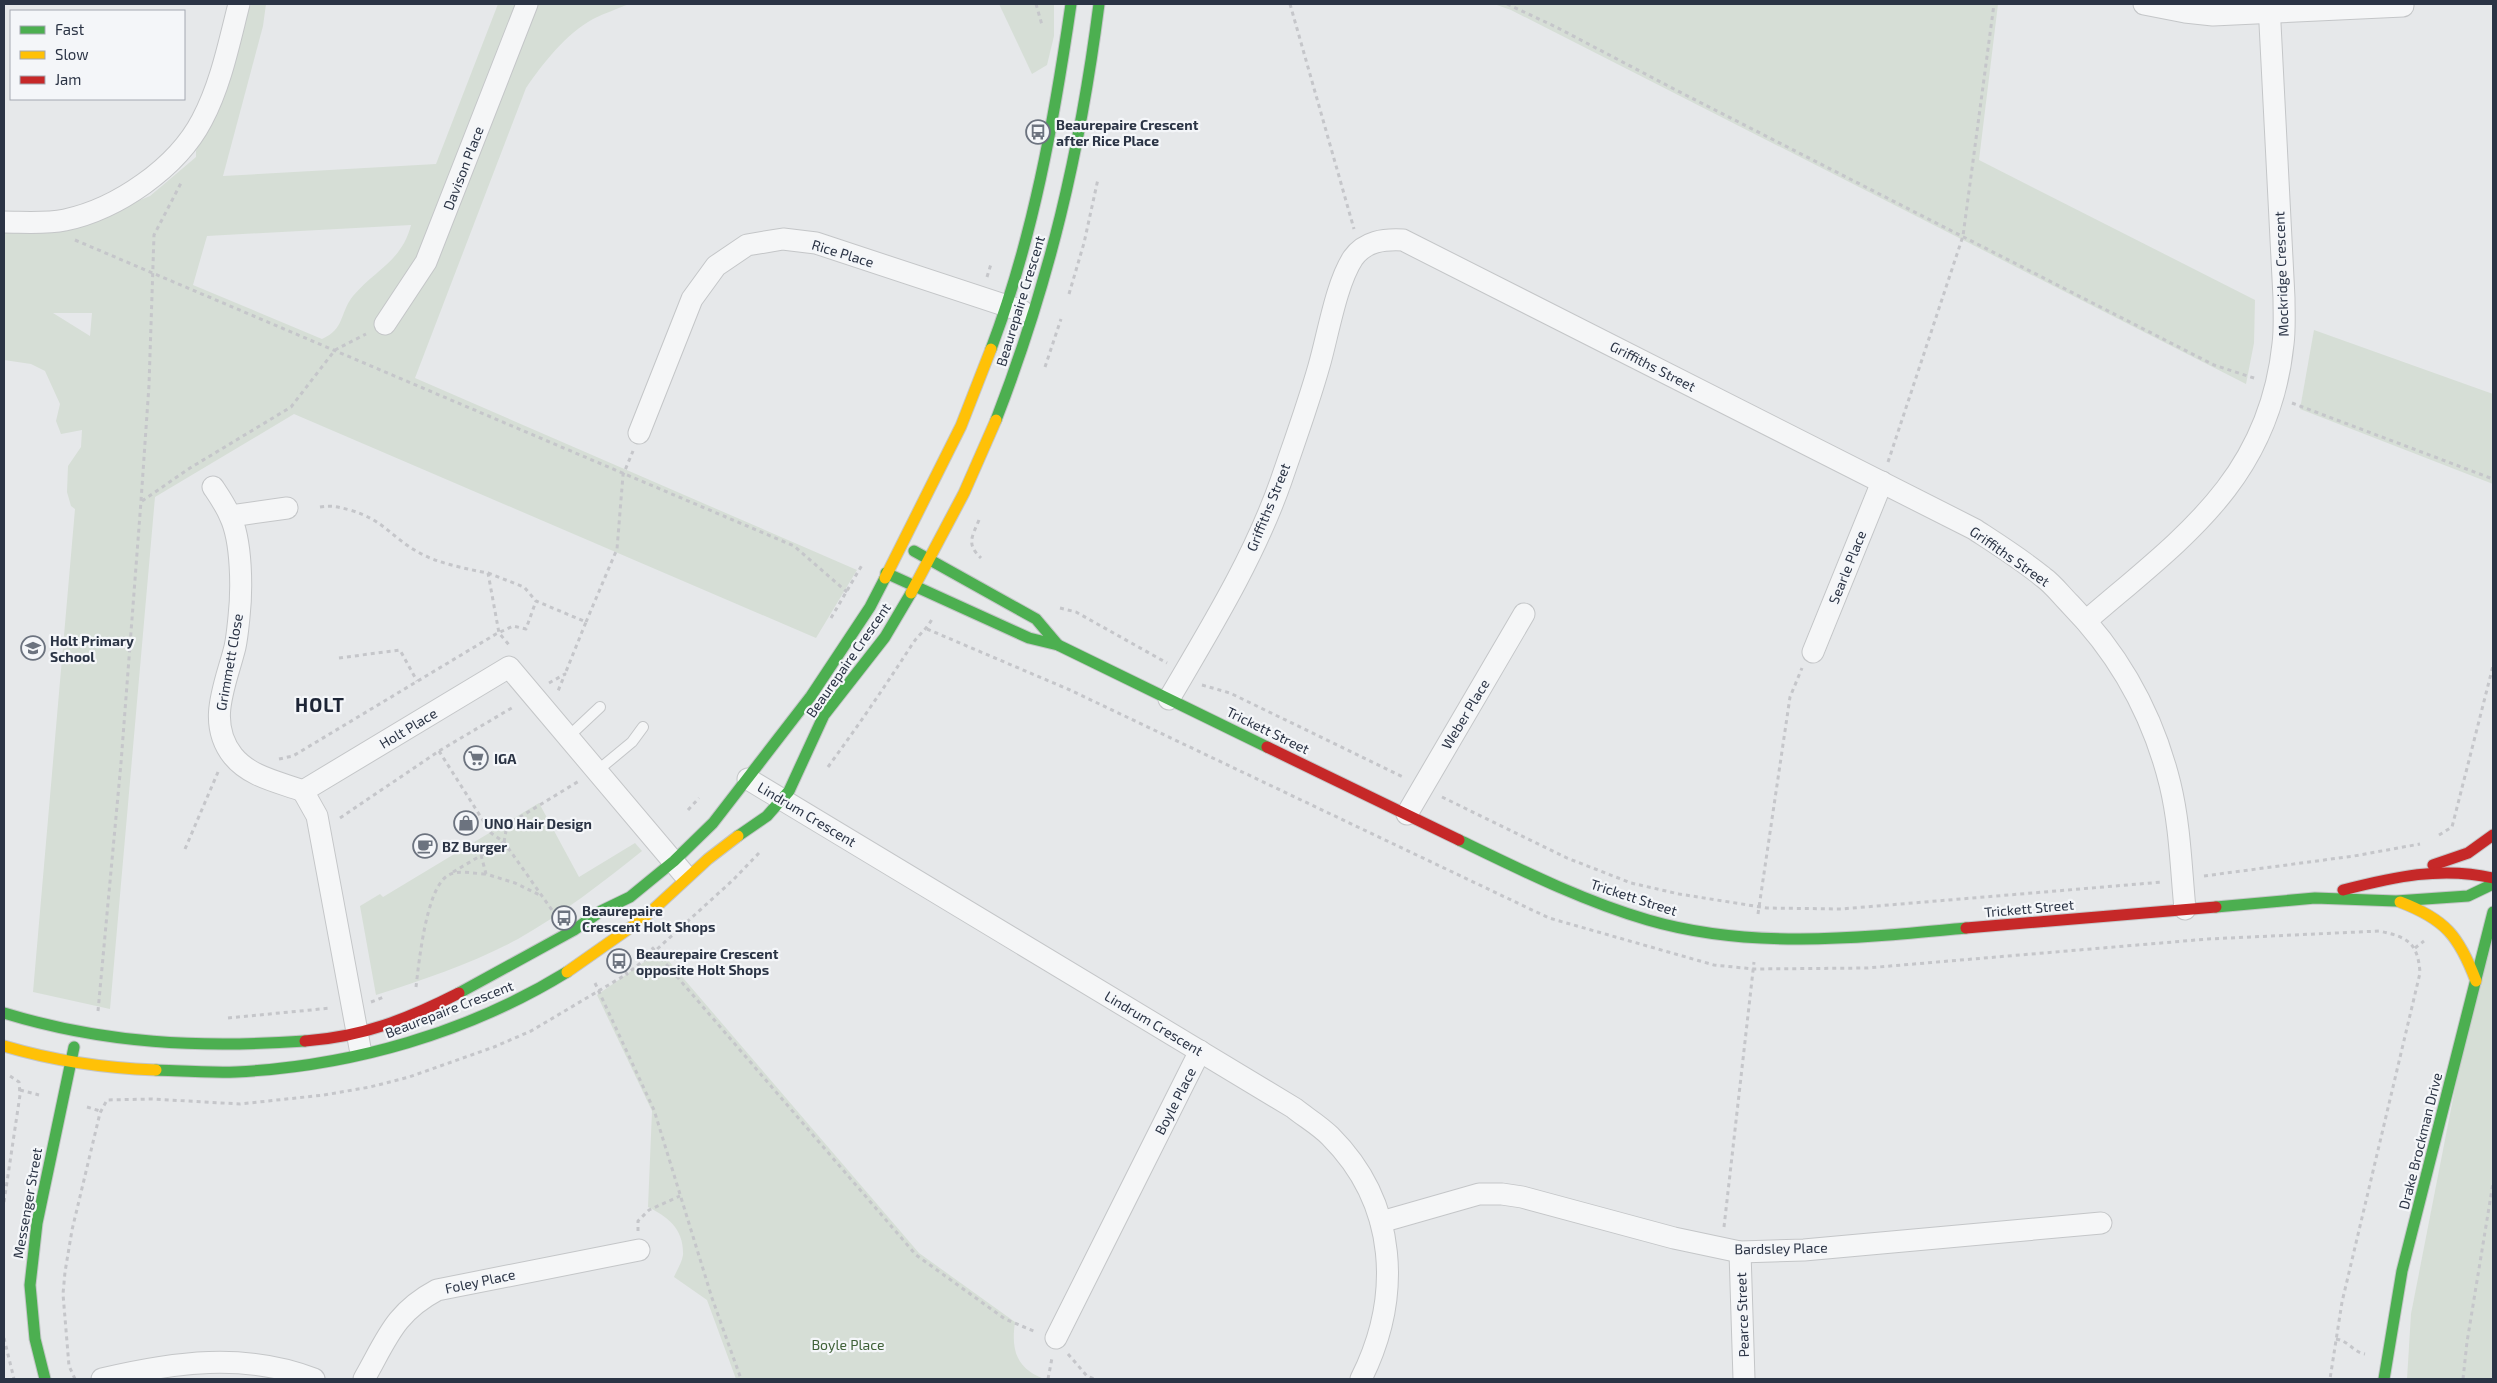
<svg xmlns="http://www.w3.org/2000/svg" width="2497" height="1383" viewBox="0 0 2497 1383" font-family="'Exo 2',sans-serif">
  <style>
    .green { fill: #d6ded6; fill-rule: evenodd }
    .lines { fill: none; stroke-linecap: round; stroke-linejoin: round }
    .lane-casing { stroke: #c4c6c8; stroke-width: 12 }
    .street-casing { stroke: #c4c6c8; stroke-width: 23 }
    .fast-casing { stroke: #c4c6c8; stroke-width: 13 }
    .slow-casing { stroke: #c4c6c8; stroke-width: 13 }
    .jam-casing { stroke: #c4c6c8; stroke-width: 13 }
    .path { stroke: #c5c6ca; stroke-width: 3; stroke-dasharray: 4 4; stroke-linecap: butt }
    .lane { stroke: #f5f6f7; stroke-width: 10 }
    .street { stroke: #f5f6f7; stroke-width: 21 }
    .fast { stroke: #4caf50; stroke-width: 11 }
    .slow { stroke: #ffc107; stroke-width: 11 }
    .jam { stroke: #c62828; stroke-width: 11 }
    .labels { text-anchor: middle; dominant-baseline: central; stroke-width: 4.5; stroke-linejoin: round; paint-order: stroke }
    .poi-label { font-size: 14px; font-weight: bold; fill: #2b3445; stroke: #f4f6f9; text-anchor: start }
    .street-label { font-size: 14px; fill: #2b3445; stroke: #f4f6f9 }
    .park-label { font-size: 14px; fill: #3f6138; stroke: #f4f6f9 }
    .district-label { font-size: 19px; font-weight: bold; letter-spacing: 1px; fill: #1d2536; stroke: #f4f6f9 }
  </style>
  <rect width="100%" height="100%" fill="#e6e8ea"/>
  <g class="green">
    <path d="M 252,4 L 266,4 L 263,26 L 223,176 L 436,164 L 498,4 L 629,4 C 617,9 605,13 593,19 C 566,34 543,63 526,88 L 415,378 L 857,570 L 816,638 L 294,414 L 155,497 L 110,1009 L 33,992 L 75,509 L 71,506 L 67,492 L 68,466 L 81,447 L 82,430 L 61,434 L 56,421 L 60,404 L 45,371 L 31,364 L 4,360 L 4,227 L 79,225 L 150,196 L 196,157 L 196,151 L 241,20 ZM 411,225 C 402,261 375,270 353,296 C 339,314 345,329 322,339 L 193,285 L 207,236 ZM 53,313 L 92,313 L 90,336 Z"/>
    <path d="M 999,4 L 1054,4 L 1054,36 L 1047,65 L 1032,74 Z"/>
    <path d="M 1494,4 L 1998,4 L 1979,160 L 2255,300 L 2254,343 L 2246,384 L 1511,10 Z"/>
    <path d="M 2314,330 L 2493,394 L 2493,484 L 2300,409 Z"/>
    <path d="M 539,803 L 579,877 L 635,843 L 642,851 C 602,883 562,914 518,939 C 473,963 425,979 376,995 L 360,906 L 380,894 L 383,897 Z"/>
    <path d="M 2493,912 L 2493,1379 L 2407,1379 L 2411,1314 L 2476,981 Z"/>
    <path d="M 660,951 L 919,1253 L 1015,1322 C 1011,1350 1016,1368 1044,1379 L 736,1379 L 707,1300 L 674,1277 C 677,1270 682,1262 683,1255 C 684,1229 668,1217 648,1207 L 652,1111 L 597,995 Z"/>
  </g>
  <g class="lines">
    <g class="lane-casing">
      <g id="lane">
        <path d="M 568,737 L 600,707"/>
        <path d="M 597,771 L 632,742 L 643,727"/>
      </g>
    </g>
    <g class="street-casing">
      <g id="street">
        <path d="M 2144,4 L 2185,12 L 2213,15 L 2403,6"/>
        <path d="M 4,222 C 23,222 45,224 65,220 C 117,209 177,168 202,120 C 221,84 229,43 239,4"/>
        <path d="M 385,324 L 426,262 L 527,4"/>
        <path d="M 639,433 L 692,299 L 716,266 L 747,245 L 783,239 L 816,243 L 1022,311"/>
        <path d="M 213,487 C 219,496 226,506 230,516 C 242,541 242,590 239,617 C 238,627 237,638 235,647 C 226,684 206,722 233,756 C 250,777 279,782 303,791"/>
        <path d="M 231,516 L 287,508"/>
        <path d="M 2086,621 C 2181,539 2269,480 2283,344 C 2285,329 2284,313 2284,298 L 2269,4"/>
        <path d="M 1813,652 L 1882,482"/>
        <path d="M 1169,699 C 1210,629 1254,558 1281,481 C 1294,443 1308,405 1319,366 C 1328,335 1336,284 1353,258 C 1365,241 1384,239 1403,240 L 1974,529 C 1997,544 2021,559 2043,577 C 2053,584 2061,595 2070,604 C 2119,654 2153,715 2170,784 C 2180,825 2181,868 2185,909"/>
        <path d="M 748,779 L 1294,1108 C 1305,1117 1319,1125 1330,1136 C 1398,1204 1402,1297 1361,1379"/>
        <path d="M 1407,814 L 1524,614"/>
        <path d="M 360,1048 L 317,816 L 303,791 L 509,667 L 683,873"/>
        <path d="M 1381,1222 L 1479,1194 L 1502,1194 L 1522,1197 L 1674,1238 L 1740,1252 L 1804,1250 L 2101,1223"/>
        <path d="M 1740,1252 L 1744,1379"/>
        <path d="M 1056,1338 L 1200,1051"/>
        <path d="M 102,1379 C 174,1362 244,1352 314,1379"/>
        <path d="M 364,1379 C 387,1339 394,1313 437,1290 L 639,1250"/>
      </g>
    </g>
    <g class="fast-casing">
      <g id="fast">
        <path d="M 991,349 C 1033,238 1054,121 1071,4"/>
        <path d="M 996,420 C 1050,280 1080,152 1099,4"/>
        <path d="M 914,551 L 1036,619 L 1058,645"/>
        <path d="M 886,573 L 1029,638 L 1058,645 L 1267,747"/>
        <path d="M 738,836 L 767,816 L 789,791 L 824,715 L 885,637 L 911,593"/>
        <path d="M 1459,840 C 1521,870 1583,901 1648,920 C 1751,950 1861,938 1966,928"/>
        <path d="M 2216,907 L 2315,898 L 2396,901 L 2468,896 L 2493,884"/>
        <path d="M 459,993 L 574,930 L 601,911 L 630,897 L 674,861 L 713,823 L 811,696 L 870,607 L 885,578"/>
        <path d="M 4,1013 C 105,1044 200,1048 305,1041"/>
        <path d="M 156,1070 C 182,1071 209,1073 236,1072 C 352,1066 468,1033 567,972"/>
        <path d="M 45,1379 L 35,1339 L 30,1285 L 37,1223 L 74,1047"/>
        <path d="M 2384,1379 L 2402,1271 L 2493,912"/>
      </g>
    </g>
    <g class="slow-casing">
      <g id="slow">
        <path d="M 885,578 L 961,426 L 991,349"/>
        <path d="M 911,593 L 964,493 L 996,420"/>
        <path d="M 2400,902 C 2445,919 2459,936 2476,981"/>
        <path d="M 567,972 L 644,918 L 708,859 L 738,836"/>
        <path d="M 4,1046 C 54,1061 104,1068 156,1070"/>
      </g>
    </g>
    <g class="jam-casing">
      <g id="jam">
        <path d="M 1267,747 L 1459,840"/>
        <path d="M 2433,865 L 2468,853 L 2493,835"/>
        <path d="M 2343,890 C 2394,877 2441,866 2493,878"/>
        <path d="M 1966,928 L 2216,907"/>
        <path d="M 305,1041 C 362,1037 408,1019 459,993"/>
      </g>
    </g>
    <g class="path">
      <path d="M 1036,4 L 1042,25"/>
      <path d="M 1290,4 L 1354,229"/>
      <path d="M 1507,4 L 1556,27 L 1674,89 L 2214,365 L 2257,379"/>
      <path d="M 75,240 L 794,546 L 847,592"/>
      <path d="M 987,277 L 991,264"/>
      <path d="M 1069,294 L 1084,243 L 1098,179"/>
      <path d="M 1045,367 L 1061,319"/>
      <path d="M 2292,403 L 2493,479"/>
      <path d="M 1888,462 L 1963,236 L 1994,4"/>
      <path d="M 142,501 L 190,468 L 291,407 L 335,350 L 366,334"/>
      <path d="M 320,507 C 331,505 338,507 350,510 C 384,520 391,537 418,552 C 436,563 467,569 488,573 L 499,633 L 510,646"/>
      <path d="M 979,520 C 972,537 966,544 981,558"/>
      <path d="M 488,573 L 524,587 L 536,601 L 586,622 L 565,674"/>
      <path d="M 1060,608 L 1076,612 L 1167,663"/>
      <path d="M 831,618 L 862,565"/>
      <path d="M 586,622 L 617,549 L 623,475 L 633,451"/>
      <path d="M 927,629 L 1070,690 L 1549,918 L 1714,965 L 1754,969 L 1867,968 L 2208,939 L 2379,931 C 2407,937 2418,942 2420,973 L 2342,1302 L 2330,1379"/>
      <path d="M 339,658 L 400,650 L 417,681"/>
      <path d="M 549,683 L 565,674 L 558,691"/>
      <path d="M 1202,685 L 1230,693 L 1405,778"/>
      <path d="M 439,751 L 491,833 L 504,842 L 554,913"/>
      <path d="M 279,759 L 293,756 L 496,634 L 513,626 L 526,629 L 536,601"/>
      <path d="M 828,767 C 858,726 886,685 913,643 C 919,634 927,629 932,619"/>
      <path d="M 1442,797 L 1567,858 L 1631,883 L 1679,894 L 1767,908 L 1841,909 L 2163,882"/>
      <path d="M 688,810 L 699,798"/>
      <path d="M 340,818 L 439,751 L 515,706"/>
      <path d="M 2439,835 L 2452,827 L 2493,666"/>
      <path d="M 504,842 L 507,825 L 579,781"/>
      <path d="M 185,849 L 218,772"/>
      <path d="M 759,853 L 733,880 L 655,951 L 916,1255 L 1005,1319 L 1036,1332"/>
      <path d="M 481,855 L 486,874 L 515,883 L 542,896"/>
      <path d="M 453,872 L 504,842"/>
      <path d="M 2204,876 L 2354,856 L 2420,844"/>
      <path d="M 1758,914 L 1790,697 L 1802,668"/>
      <path d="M 2415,948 L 2424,941"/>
      <path d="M 621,965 L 627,974 L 655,951 L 650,945"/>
      <path d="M 595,983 L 654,1110 L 712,1298 L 741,1379"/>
      <path d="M 416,987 C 419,962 426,890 447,876 C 456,869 475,874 486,874"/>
      <path d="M 371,1002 L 384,997"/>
      <path d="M 98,1011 L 121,763 L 141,501 L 149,385 L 154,235 L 181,183"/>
      <path d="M 228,1018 L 331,1008"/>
      <path d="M 20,1090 L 39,1095"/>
      <path d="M 87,1107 L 100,1111"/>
      <path d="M 4,1202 L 20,1095 L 19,1082 L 7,1074"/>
      <path d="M 1724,1227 L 1754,962"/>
      <path d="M 638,1231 L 638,1221 L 649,1210 L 680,1196"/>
      <path d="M 4,1338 L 14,1379"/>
      <path d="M 2336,1339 C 2349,1341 2353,1352 2365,1354"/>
      <path d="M 1068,1354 L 1087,1376 L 1094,1379"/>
      <path d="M 75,1379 L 69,1366 L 63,1294 L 65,1272 L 72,1230 L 100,1113 L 107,1100 L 152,1099 L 240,1104 L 324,1095 L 370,1087 L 409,1077 L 494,1047 L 531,1031 L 627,974"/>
      <path d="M 1048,1379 L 1052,1358"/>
      <path d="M 2463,1379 L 2467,1342 L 2493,1183"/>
    </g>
    <use href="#lane" class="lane"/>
    <use href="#street" class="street"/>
    <use href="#fast" class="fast"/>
    <use href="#slow" class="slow"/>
    <use href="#jam" class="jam"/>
  </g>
  <defs>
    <g id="bus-ring" transform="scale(1.25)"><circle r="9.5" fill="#f4f6f9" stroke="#6c737f" stroke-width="1.5"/><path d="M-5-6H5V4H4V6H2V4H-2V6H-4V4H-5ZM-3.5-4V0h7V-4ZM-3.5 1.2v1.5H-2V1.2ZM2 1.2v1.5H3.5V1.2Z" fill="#6c737f"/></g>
    <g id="school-ring" transform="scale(1.25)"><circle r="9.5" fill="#f4f6f9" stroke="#6c737f" stroke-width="1.5"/><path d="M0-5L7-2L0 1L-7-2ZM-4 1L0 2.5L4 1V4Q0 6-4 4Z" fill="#6c737f"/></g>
    <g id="supermarket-ring" transform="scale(1.25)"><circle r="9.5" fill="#f4f6f9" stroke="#6c737f" stroke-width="1.5"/><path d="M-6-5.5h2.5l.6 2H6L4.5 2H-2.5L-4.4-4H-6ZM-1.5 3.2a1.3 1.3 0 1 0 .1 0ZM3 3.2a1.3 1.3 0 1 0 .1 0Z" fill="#6c737f"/></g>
    <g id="shop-ring" transform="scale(1.25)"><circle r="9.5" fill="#f4f6f9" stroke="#6c737f" stroke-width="1.5"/><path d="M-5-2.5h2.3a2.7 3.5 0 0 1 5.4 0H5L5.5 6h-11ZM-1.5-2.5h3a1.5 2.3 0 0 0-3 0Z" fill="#6c737f"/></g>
    <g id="cafe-ring" transform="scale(1.25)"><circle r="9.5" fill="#f4f6f9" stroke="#6c737f" stroke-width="1.5"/><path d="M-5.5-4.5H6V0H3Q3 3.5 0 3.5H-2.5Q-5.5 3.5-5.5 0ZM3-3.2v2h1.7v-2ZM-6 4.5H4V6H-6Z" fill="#6c737f"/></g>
  </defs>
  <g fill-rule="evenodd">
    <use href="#bus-ring" x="1038" y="132"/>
    <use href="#school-ring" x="33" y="648"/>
    <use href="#supermarket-ring" x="476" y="758"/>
    <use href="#shop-ring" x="466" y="823"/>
    <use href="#cafe-ring" x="425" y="846"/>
    <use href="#bus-ring" x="564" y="918"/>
    <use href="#bus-ring" x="619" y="961"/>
  </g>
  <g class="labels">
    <g class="poi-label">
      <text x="1056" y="124">Beaurepaire Crescent<tspan x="1056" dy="16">after Rice Place</tspan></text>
      <text x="50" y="640">Holt Primary<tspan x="50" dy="16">School</tspan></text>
      <text x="494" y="758">IGA</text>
      <text x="484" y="823">UNO Hair Design</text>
      <text x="442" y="846">BZ Burger</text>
      <text x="582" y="910">Beaurepaire<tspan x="582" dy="16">Crescent Holt Shops</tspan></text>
      <text x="636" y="953">Beaurepaire Crescent<tspan x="636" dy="16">opposite Holt Shops</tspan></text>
    </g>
    <g class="street-label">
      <text transform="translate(463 168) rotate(-69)">Davison Place</text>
      <text transform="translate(843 253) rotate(17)">Rice Place</text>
      <text transform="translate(2281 274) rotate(-92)">Mockridge Crescent</text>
      <text transform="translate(1020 301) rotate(-73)">Beaurepaire Crescent</text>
      <text transform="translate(1653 366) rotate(27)">Griffiths Street</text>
      <text transform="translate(1268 507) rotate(-68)">Griffiths Street</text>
      <text transform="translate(2010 556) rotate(35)">Griffiths Street</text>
      <text transform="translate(1847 567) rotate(-68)">Searle Place</text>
      <text transform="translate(848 660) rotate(-55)">Beaurepaire Crescent</text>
      <text transform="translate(229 662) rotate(-80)">Grimmett Close</text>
      <text transform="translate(1465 714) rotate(-59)">Weber Place</text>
      <text transform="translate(408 728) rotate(-31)">Holt Place</text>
      <text transform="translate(1268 730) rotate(26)">Trickett Street</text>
      <text transform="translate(807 814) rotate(31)">Lindrum Crescent</text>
      <text transform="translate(1634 897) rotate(18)">Trickett Street</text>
      <text transform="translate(2029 908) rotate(-5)">Trickett Street</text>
      <text transform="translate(449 1009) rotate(-21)">Beaurepaire Crescent</text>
      <text transform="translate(1154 1023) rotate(31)">Lindrum Crescent</text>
      <text transform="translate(1175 1101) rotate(-63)">Boyle Place</text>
      <text transform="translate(2420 1141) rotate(-76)">Drake Brockman Drive</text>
      <text transform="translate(27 1203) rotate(-80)">Messenger Street</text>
      <text transform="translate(1781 1248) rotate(-1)">Bardsley Place</text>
      <text transform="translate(480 1281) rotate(-12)">Foley Place</text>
      <text transform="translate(1742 1315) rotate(-92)">Pearce Street</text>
    </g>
    <g class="park-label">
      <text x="848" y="1344">Boyle Place</text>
    </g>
    <g class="district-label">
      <text x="320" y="704">HOLT</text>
    </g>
  </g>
  <rect width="2497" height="1383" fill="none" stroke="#2b3445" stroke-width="10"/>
  <rect x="10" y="10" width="175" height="90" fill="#f4f6f9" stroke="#a4a8b1"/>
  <rect x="20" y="26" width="25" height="8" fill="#4caf50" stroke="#a4a8b1"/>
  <text x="55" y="35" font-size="15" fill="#2b3445">Fast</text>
  <rect x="20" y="51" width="25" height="8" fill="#ffc107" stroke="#a4a8b1"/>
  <text x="55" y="60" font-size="15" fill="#2b3445">Slow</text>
  <rect x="20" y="76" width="25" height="8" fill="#c62828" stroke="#a4a8b1"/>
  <text x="55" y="85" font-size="15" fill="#2b3445">Jam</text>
</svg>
